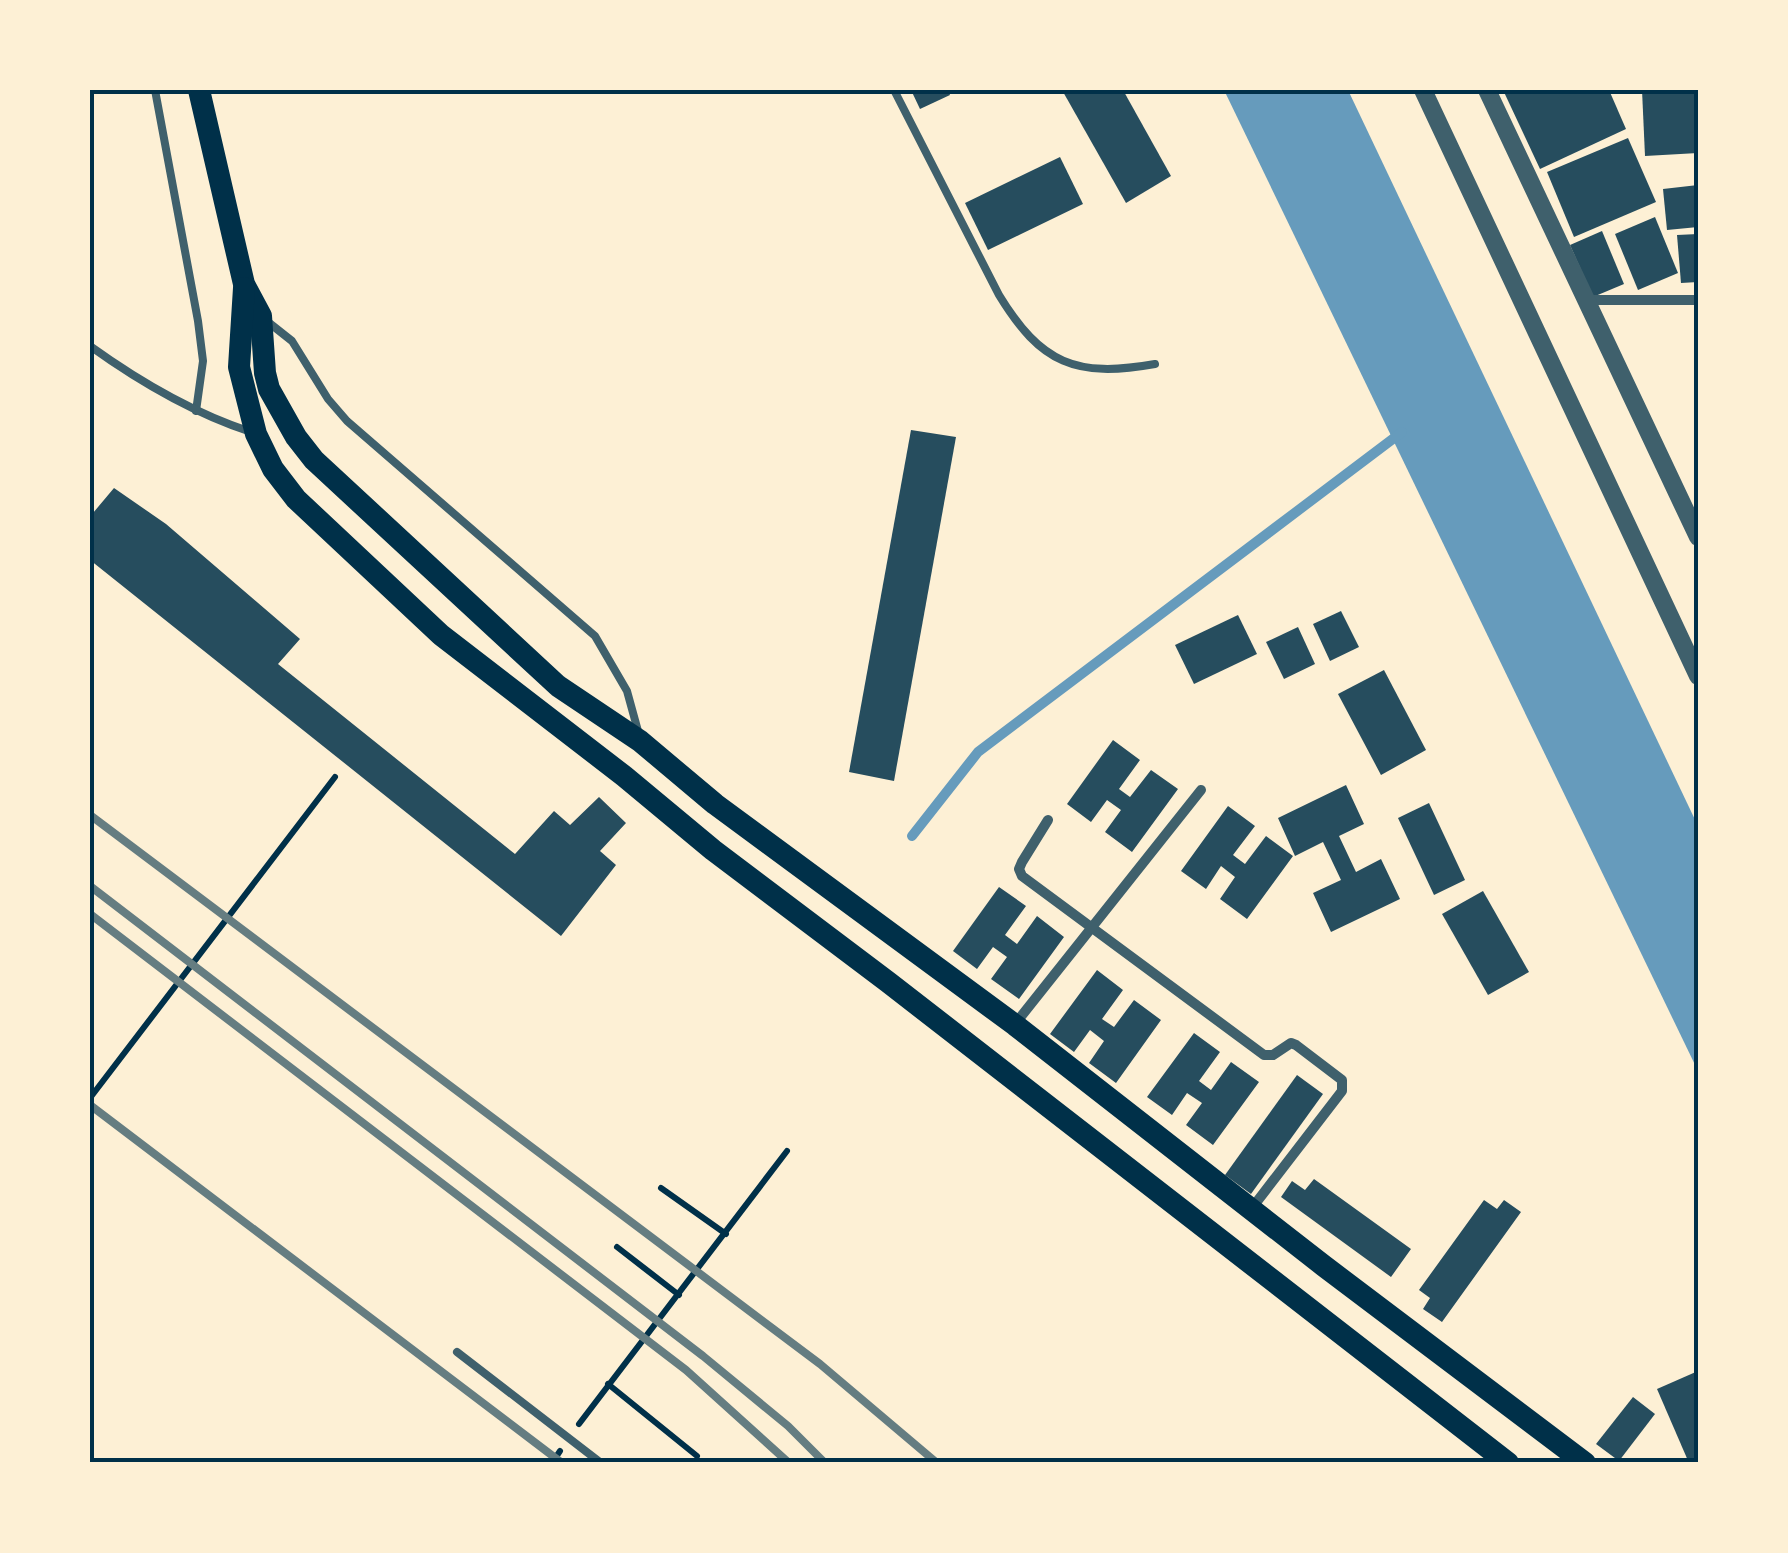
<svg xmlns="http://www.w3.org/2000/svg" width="1788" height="1553" viewBox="0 0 1788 1553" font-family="Figtree,sans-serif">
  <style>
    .water { fill: #669bbc }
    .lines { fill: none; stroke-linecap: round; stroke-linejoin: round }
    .stream { stroke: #669bbc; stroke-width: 10 }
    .building { fill: #264d5e }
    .path { stroke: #003049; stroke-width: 6 }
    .service { stroke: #3f606c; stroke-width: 8 }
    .minor { stroke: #3f606c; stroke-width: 10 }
    .tertiary { stroke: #3f606c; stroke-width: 18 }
    .primary { stroke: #003049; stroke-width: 22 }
    .rail { stroke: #657d81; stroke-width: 8 }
    .neatline { fill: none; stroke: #003049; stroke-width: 4 }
  </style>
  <rect width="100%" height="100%" fill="#fdf0d5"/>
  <path class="water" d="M 1224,90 L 1348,90 L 1698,826 L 1698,1071 Z"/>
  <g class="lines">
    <path class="stream" d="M 912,836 L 978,752 L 1402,432"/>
  </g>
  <g class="building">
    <path d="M 911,90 L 948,90 L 950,95 L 920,109 Z"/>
    <path d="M 1062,90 L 1123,90 L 1171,176 L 1126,203 Z"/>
    <path d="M 1503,90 L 1609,90 L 1626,129 L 1540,169 Z"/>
    <path d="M 1642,90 L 1698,90 L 1698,153 L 1645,156 Z"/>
    <path d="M 1628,138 L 1656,202 L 1574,237 L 1547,172 Z"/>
    <path d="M 1060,157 L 1083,204 L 988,250 L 965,203 Z"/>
    <path d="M 1698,185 L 1698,227 L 1667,230 L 1663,189 Z"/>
    <path d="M 1655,217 L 1678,273 L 1638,290 L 1615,234 Z"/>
    <path d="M 1602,231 L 1624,284 L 1593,297 L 1570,245 Z"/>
    <path d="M 1698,234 L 1698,282 L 1681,283 L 1677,235 Z"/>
    <path d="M 911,430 L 956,437 L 894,781 L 849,772 Z"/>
    <path d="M 114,488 L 166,524 L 300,639 L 278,664 L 515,854 L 554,811 L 570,825 L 599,797 L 626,823 L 600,851 L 616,865 L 561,936 L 90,560 L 90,510 L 93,513 Z"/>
    <path d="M 1341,611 L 1359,647 L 1330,661 L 1313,624 Z"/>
    <path d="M 1238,615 L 1257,654 L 1194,684 L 1175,645 Z"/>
    <path d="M 1298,627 L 1315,664 L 1284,679 L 1266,642 Z"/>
    <path d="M 1384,670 L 1426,750 L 1381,775 L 1338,694 Z"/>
    <path d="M 1113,740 L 1140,760 L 1119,789 L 1130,797 L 1151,770 L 1178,789 L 1132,852 L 1105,832 L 1121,810 L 1107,800 L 1091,822 L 1067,804 Z"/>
    <path d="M 1346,785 L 1364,824 L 1339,836 L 1356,872 L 1381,859 L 1400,899 L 1331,932 L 1313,893 L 1341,880 L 1323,842 L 1295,856 L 1278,818 Z"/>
    <path d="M 1429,803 L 1465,880 L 1434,895 L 1398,818 Z"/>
    <path d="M 1228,806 L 1255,826 L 1233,855 L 1245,864 L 1266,836 L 1293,856 L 1247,919 L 1220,899 L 1235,877 L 1221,866 L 1206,889 L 1181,871 Z"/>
    <path d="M 999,887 L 1026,906 L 1005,935 L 1017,944 L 1037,916 L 1064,937 L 1019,999 L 991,979 L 1007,957 L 993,947 L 977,969 L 953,951 Z"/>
    <path d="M 1483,891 L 1529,972 L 1488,995 L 1442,914 Z"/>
    <path d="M 1097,970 L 1123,990 L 1102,1019 L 1114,1027 L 1134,1000 L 1161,1020 L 1116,1083 L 1089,1063 L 1104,1041 L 1090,1030 L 1074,1052 L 1050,1034 Z"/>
    <path d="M 1194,1033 L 1220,1052 L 1199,1081 L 1211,1090 L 1231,1062 L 1259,1082 L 1213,1145 L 1186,1125 L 1202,1103 L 1187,1093 L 1172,1115 L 1147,1097 Z"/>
    <path d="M 1297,1075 L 1323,1094 L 1251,1194 L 1225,1175 Z"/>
    <path d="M 1314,1179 L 1411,1249 L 1391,1277 L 1281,1197 L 1292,1181 L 1305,1190 Z"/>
    <path d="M 1484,1200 L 1497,1209 L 1504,1200 L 1521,1212 L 1442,1322 L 1423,1309 L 1430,1298 L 1419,1290 Z"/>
    <path d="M 1698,1371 L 1698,1463 L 1689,1463 L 1657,1389 Z"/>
    <path d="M 1633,1397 L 1655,1414 L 1619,1461 L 1596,1444 Z"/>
  </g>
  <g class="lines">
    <g class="path">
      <path d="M 90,1098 L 335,777"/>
      <path d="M 661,1188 L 726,1234"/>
      <path d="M 617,1247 L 679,1295"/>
      <path d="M 608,1384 L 697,1456"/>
      <path d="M 579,1424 L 787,1151"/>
      <path d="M 552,1463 L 560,1451"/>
    </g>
    <g class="service">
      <path d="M 155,90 L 198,321 L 203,361 L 196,411"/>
      <path d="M 894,90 L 999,295 C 1041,364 1076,378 1155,364"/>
      <path d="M 268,322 L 292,341 L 328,399 L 347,421 L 595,636 L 627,691 L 638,731"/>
      <path d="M 90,346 C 140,382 193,413 251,432"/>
      <path d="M 457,1352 L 601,1463"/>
    </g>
    <g class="minor">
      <path d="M 1585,300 L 1698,300"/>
      <path d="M 1048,820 L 1022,862 L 1019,869 L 1022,876 L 1264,1055 L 1273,1055 L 1291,1043 L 1296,1045 L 1342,1080 L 1342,1091 L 1252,1208"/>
      <path d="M 1015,1024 L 1201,790"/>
    </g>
    <g class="tertiary">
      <path d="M 1423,90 L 1698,676"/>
      <path d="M 1487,90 L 1698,537"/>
    </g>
    <g class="primary">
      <path d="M 199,90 L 244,284 L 261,316 L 265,373 L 269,389 L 296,437 L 314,460 L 558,686 L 640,741 L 715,804 L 1015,1025 L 1324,1266 L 1585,1463"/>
      <path d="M 244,288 L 239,367 L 256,434 L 273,469 L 296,499 L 441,635 L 624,776 L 713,850 L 888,982 L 1508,1463"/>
    </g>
    <g class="rail">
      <path d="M 90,815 L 820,1364 L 937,1463"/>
      <path d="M 90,886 L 703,1356 L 788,1426 L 825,1463"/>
      <path d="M 90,914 L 686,1370 L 789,1463"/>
      <path d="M 90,1105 L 562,1463"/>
    </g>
  </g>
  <rect width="1788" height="1553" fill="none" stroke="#fdf0d5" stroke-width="185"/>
  <rect x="92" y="92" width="1604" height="1368" class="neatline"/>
</svg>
